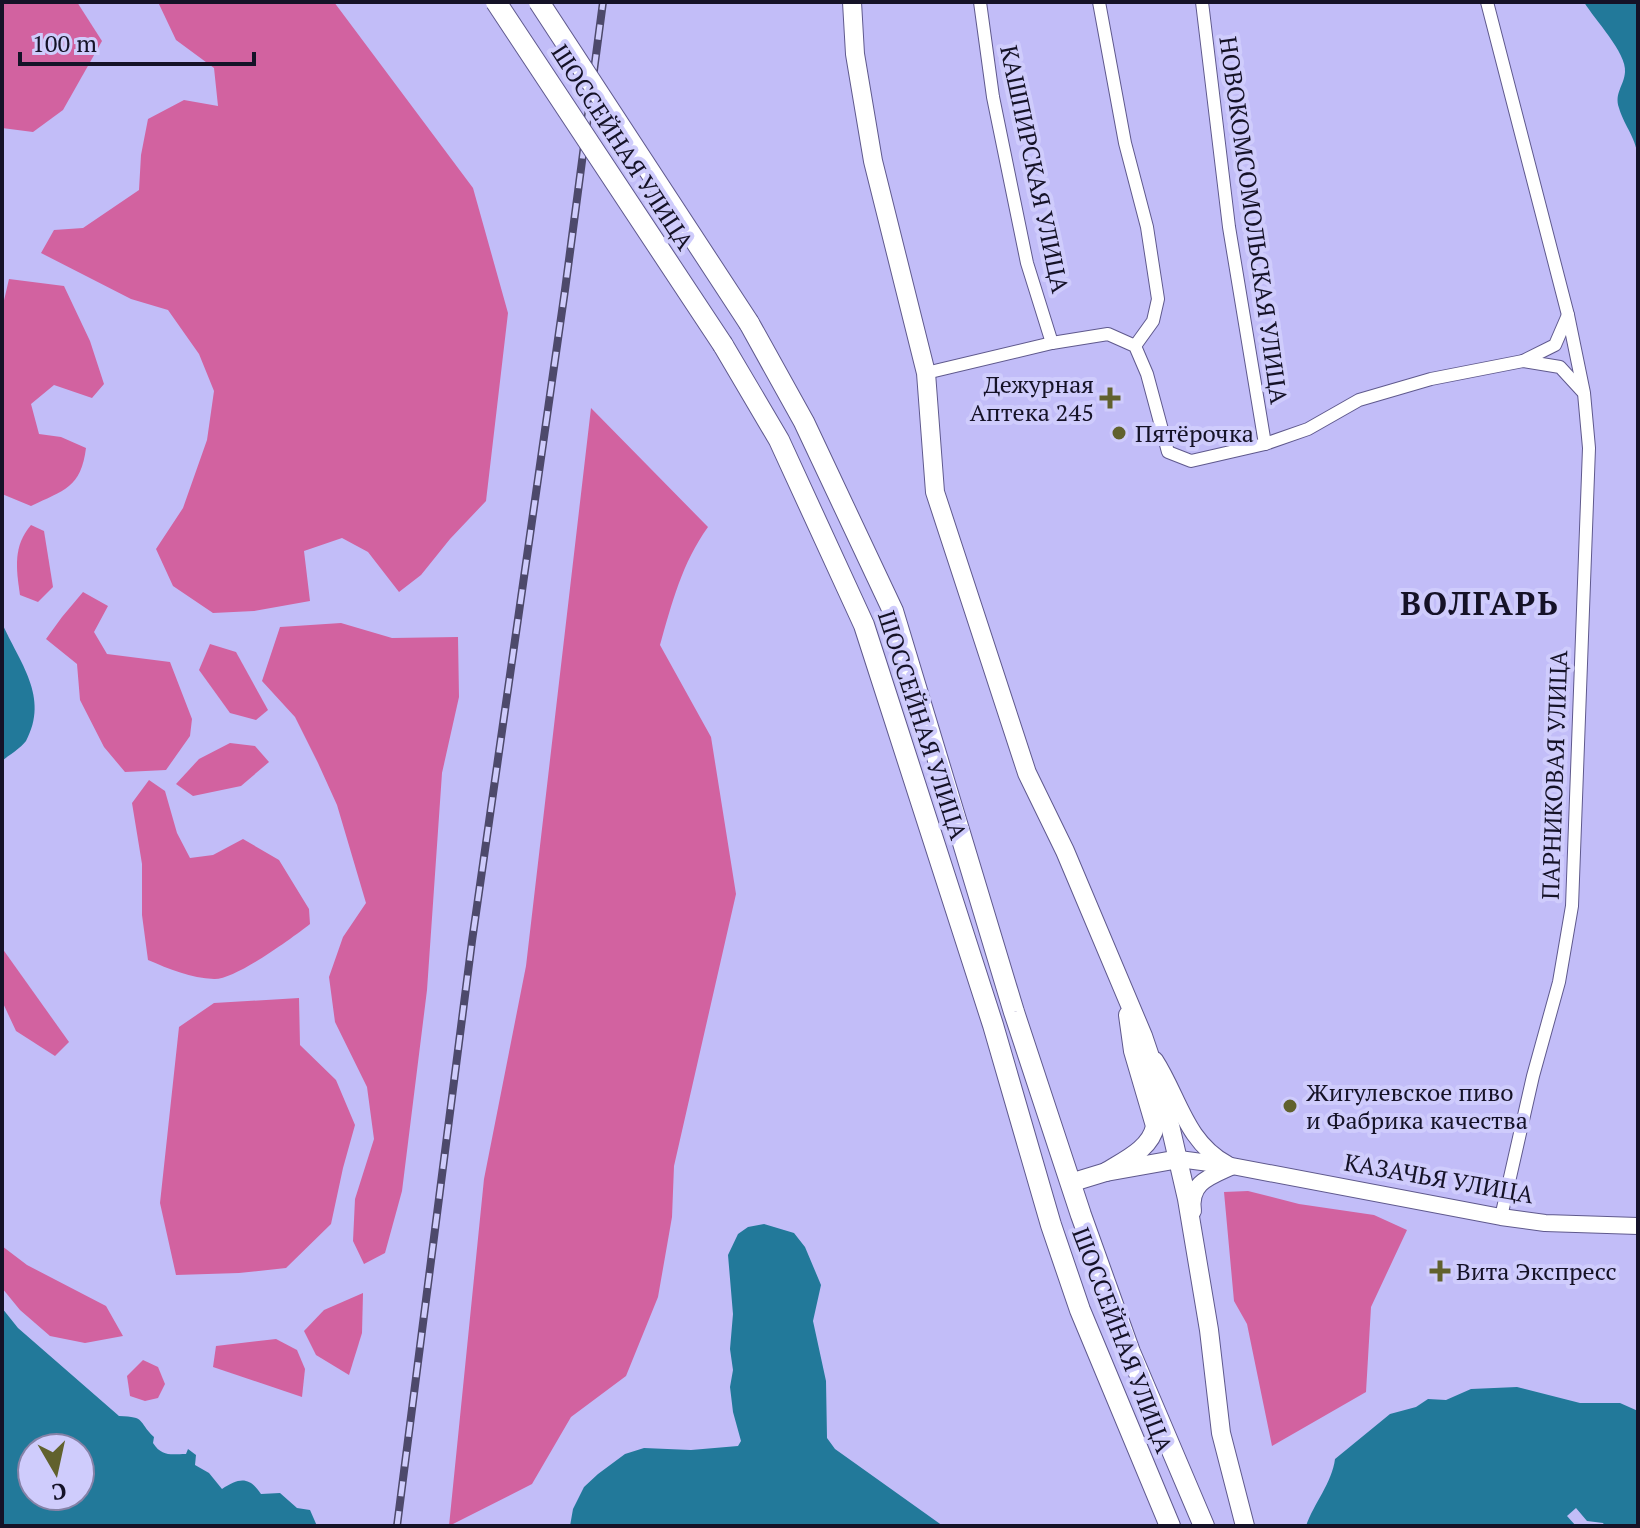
<svg xmlns="http://www.w3.org/2000/svg" width="1640" height="1528" viewBox="0 0 1640 1528" font-family="'PT Serif',serif">
  <style>
    .forest { fill: #d262a0 }
    .water { fill: #22799a; fill-rule: evenodd }
    .lines { fill: none; stroke-linecap: round; stroke-linejoin: round }
    .minor-casing { stroke: #5f598d; stroke-width: 14 }
    .tertiary-casing { stroke: #5f598d; stroke-width: 18 }
    .secondary-casing { stroke: #5f598d; stroke-width: 20 }
    .primary-casing { stroke: #5f598d; stroke-width: 22 }
    .minor { stroke: #fff; stroke-width: 12 }
    .tertiary { stroke: #fff; stroke-width: 16 }
    .secondary { stroke: #fff; stroke-width: 18 }
    .primary { stroke: #fff; stroke-width: 20 }
    .rail-casing { stroke: #4d496b; stroke-width: 8 }
    .rail { stroke: #cfccfc; stroke-width: 5; stroke-dasharray: 15; stroke-linecap: butt }
    .primary-bridge-casing { stroke: #5f598d; stroke-width: 22; stroke-linecap: butt }
    .primary-bridge { stroke: #fff; stroke-width: 20 }
    .poi-dot { fill: #61612d; stroke: #cfccfc; stroke-width: 3 }
    .labels { text-anchor: middle; dominant-baseline: central; stroke-width: 8; stroke-linejoin: round; paint-order: stroke }
    .street-label { font-size: 24px; fill: #151227; stroke: #cfccfc }
    .poi-label { font-size: 24px; fill: #151227; stroke: #cfccfc; text-anchor: start }
    .district-label { font-size: 32px; font-weight: bold; letter-spacing: 2px; fill: #151227; stroke: #cfccfc }
  </style>
  <rect width="100%" height="100%" fill="#c2bdf8"/>
  <g class="forest">
    <path d="M 2,2 L 77,2 L 102,41 L 63,110 L 33,132 L 2,128 Z"/>
    <path d="M 158,2 L 334,2 L 473,188 L 508,313 L 486,501 L 450,539 L 421,575 L 399,592 L 368,552 L 342,538 L 304,551 L 310,601 L 254,611 L 213,613 L 173,586 L 156,549 L 183,508 L 207,440 L 214,391 L 199,354 L 168,310 L 131,299 L 41,253 L 54,230 L 83,228 L 139,190 L 141,155 L 148,119 L 184,100 L 218,106 L 214,68 L 176,40 Z"/>
    <path d="M 9,279 L 64,286 L 90,341 L 104,384 L 92,398 L 54,385 L 31,404 L 39,434 L 61,437 L 86,448 C 81,488 64,490 31,506 L 2,494 L 2,309 Z"/>
    <path d="M 591,408 L 708,527 C 682,563 672,603 660,645 L 711,737 L 736,894 L 674,1166 L 672,1217 L 658,1297 L 626,1376 L 571,1417 L 532,1484 L 449,1526 L 484,1179 L 526,966 Z"/>
    <path d="M 31,525 L 44,531 L 53,587 L 38,602 L 20,595 C 16,568 13,546 31,525 Z"/>
    <path d="M 83,592 L 108,606 L 94,632 L 107,654 L 170,662 L 192,719 L 190,736 L 166,770 L 125,772 L 104,747 L 80,700 L 77,664 L 46,639 L 62,617 Z"/>
    <path d="M 341,623 L 392,638 L 458,637 L 459,697 L 442,773 L 427,990 L 402,1191 L 385,1253 L 364,1264 L 353,1241 L 355,1199 L 374,1139 L 367,1087 L 335,1022 L 329,977 L 343,937 L 366,903 L 337,805 L 318,763 L 295,717 L 262,681 L 280,627 Z"/>
    <path d="M 210,644 L 236,652 L 268,710 L 256,720 L 230,713 L 199,670 Z"/>
    <path d="M 230,743 L 255,746 L 269,762 L 241,786 L 193,796 L 176,784 L 199,759 Z"/>
    <path d="M 149,780 L 165,791 L 177,833 L 190,858 L 213,855 L 243,839 L 279,860 L 309,909 L 310,924 C 292,938 235,980 214,979 C 191,978 169,969 148,960 L 142,915 L 142,864 L 132,803 Z"/>
    <path d="M 2,948 L 69,1042 L 55,1056 L 16,1031 L 2,1001 Z"/>
    <path d="M 299,998 L 300,1045 L 336,1080 L 355,1125 L 343,1168 L 331,1224 L 286,1268 L 239,1273 L 176,1275 L 160,1203 L 179,1027 L 214,1003 Z"/>
    <path d="M 1248,1191 L 1299,1204 L 1374,1215 L 1407,1230 L 1371,1307 L 1366,1392 L 1272,1446 L 1247,1324 L 1234,1301 L 1224,1192 Z"/>
    <path d="M 2,1246 L 27,1265 L 106,1306 L 123,1336 L 85,1343 L 50,1336 L 20,1310 L 2,1288 Z"/>
    <path d="M 363,1293 L 362,1333 L 349,1375 L 316,1355 L 304,1331 L 324,1310 Z"/>
    <path d="M 276,1339 L 297,1350 L 305,1369 L 302,1397 L 213,1367 L 216,1346 Z"/>
    <path d="M 143,1360 L 158,1367 L 165,1384 L 158,1398 L 145,1401 L 130,1396 L 127,1376 Z"/>
  </g>
  <g class="water">
    <path d="M 1584,2 L 1638,2 L 1638,160 C 1637,138 1625,128 1619,108 C 1614,93 1624,86 1625,72 C 1627,53 1594,19 1584,2 Z"/>
    <path d="M 2,623 C 19,662 50,697 26,741 C 21,748 9,755 2,761 Z"/>
    <path d="M 764,1224 L 794,1233 L 805,1247 L 821,1285 L 813,1321 L 826,1381 L 827,1438 L 835,1449 L 943,1526 L 570,1526 L 573,1509 L 584,1487 L 598,1474 L 625,1454 L 644,1448 L 691,1450 L 738,1446 L 741,1441 L 733,1412 L 730,1387 L 733,1370 L 730,1349 L 733,1314 L 728,1255 L 738,1234 L 748,1227 Z"/>
    <path d="M 2,1308 L 18,1328 L 119,1416 C 147,1417 137,1421 154,1437 L 153,1443 C 162,1457 171,1454 186,1454 L 188,1449 L 196,1455 L 195,1465 L 209,1473 L 222,1489 C 239,1478 249,1476 261,1494 L 280,1493 L 297,1508 L 310,1510 L 317,1526 L 2,1526 ZM 80,1448 L 80,1496 L 32,1496 L 32,1448 Z"/>
    <path d="M 1517,1387 L 1580,1403 L 1620,1403 L 1638,1411 L 1638,1526 L 1605,1526 L 1603,1523 L 1587,1521 L 1576,1508 L 1567,1516 L 1576,1526 L 1306,1526 C 1314,1503 1332,1483 1335,1459 L 1390,1414 L 1416,1407 L 1428,1399 L 1446,1400 L 1471,1389 Z"/>
  </g>
  <g class="lines">
    <g class="minor-casing">
      <g id="minor">
        <path d="M 980,2 L 993,97 L 1027,263 L 1052,343"/>
        <path d="M 1099,2 L 1125,143 L 1147,227 L 1158,299 L 1153,321 L 1135,346"/>
        <path d="M 1202,2 L 1229,227 L 1265,444"/>
        <path d="M 1487,2 L 1568,315 L 1584,393 L 1589,448 L 1572,906 L 1559,982 L 1533,1076 L 1501,1217"/>
        <path d="M 1523,361 L 1555,345 L 1568,315"/>
        <path d="M 926,373 L 1052,343 L 1108,334 L 1135,346 L 1147,374 L 1168,452 L 1191,461 L 1265,444 L 1308,429 L 1359,400 L 1431,379 L 1523,361 L 1560,367 L 1582,391"/>
      </g>
    </g>
    <g class="tertiary-casing">
      <g id="tertiary">
        <path d="M 1155,1060 C 1179,1097 1185,1141 1227,1164"/>
        <path d="M 1179,1159 L 1232,1166 L 1501,1217 L 1545,1223 L 1638,1226"/>
        <path d="M 1193,1211 C 1189,1183 1209,1177 1231,1167"/>
      </g>
    </g>
    <g class="secondary-casing">
      <g id="secondary">
        <path d="M 852,2 L 855,54 L 873,161 L 926,373 L 935,492 L 1027,773 L 1065,851 L 1143,1036 L 1163,1095 L 1187,1199 L 1209,1330 L 1221,1433 L 1245,1526"/>
        <path d="M 1106,1172 C 1123,1161 1151,1149 1155,1126 L 1133,1051 L 1128,1015"/>
        <path d="M 1070,1183 L 1106,1172 L 1179,1159"/>
      </g>
    </g>
    <g class="primary-casing">
      <g id="primary">
        <path d="M 749,323 L 804,422 L 893,611 L 1014,1012 L 1081,1215 L 1130,1352 L 1204,1526"/>
        <path d="M 723,345 L 779,440 L 864,625 L 993,1025 L 1051,1225 L 1080,1310 L 1170,1526"/>
      </g>
    </g>
    <use href="#minor" class="minor"/>
    <use href="#tertiary" class="tertiary"/>
    <use href="#secondary" class="secondary"/>
    <use href="#primary" class="primary"/>
    <g class="rail-casing">
      <path id="rail" d="M 397,1526 L 472,941 L 565,290 L 603,2"/>
    </g>
    <use href="#rail" class="rail"/>
    <g class="primary-bridge-casing">
      <g id="primary-bridge">
        <path d="M 496,2 L 723,345"/>
        <path d="M 539,2 L 749,323"/>
      </g>
    </g>
    <use href="#primary-bridge" class="primary-bridge"/>
  </g>
  <g class="poi-dot">
    <path d="M1106 386h8v8h8v8h-8v8h-8v-8h-8v-8h8z"/>
    <circle cx="1119" cy="433" r="8"/>
    <circle cx="1290" cy="1106" r="8"/>
    <path d="M1436 1259h8v8h8v8h-8v8h-8v-8h-8v-8h8z"/>
  </g>
  <g class="labels">
    <g class="street-label">
      <text transform="translate(623 147) rotate(57)">ШОССЕЙНАЯ УЛИЦА</text>
      <text transform="translate(1035 169) rotate(78)">КАШПИРСКАЯ УЛИЦА</text>
      <text transform="translate(1254 220) rotate(82)">НОВОКОМСОМОЛЬСКАЯ УЛИЦА</text>
      <text transform="translate(923 725) rotate(72)">ШОССЕЙНАЯ УЛИЦА</text>
      <text transform="translate(1554 775) rotate(-88)">ПАРНИКОВАЯ УЛИЦА</text>
      <text transform="translate(1439 1178) rotate(10)">КАЗАЧЬЯ УЛИЦА</text>
      <text transform="translate(1123 1340) rotate(69)">ШОССЕЙНАЯ УЛИЦА</text>
    </g>
    <g class="poi-label">
      <text x="1094" y="384" text-anchor="end">Дежурная<tspan x="1094" dy="28">Аптека 245</tspan></text>
      <text x="1135" y="433">Пятёрочка</text>
      <text x="1306" y="1092">Жигулевское пиво<tspan x="1306" dy="28">и Фабрика качества</tspan></text>
      <text x="1456" y="1271">Вита Экспресс</text>
    </g>
    <g class="district-label">
      <text x="1480" y="603">ВОЛГАРЬ</text>
    </g>
  </g>
  <rect width="1640" height="1528" fill="none" stroke="#151227" stroke-width="8"/>
  <g transform="translate(56 1472) rotate(171)"><circle r="38" fill="#cfccfc" stroke="#8582a7" stroke-width="2"/>
  <path d="M0-6L14 30L0 20L-14 30Z" fill="#61612d"/>
  <text y="-12" font-size="22" font-weight="bold" text-anchor="middle" fill="#151227">С</text>
  </g>
  <path d="M20 52v12h234v-12" fill="none" stroke="#151227" stroke-width="4"/>
  <text x="32" y="52" font-size="24" fill="#151227" stroke="#cfccfc" stroke-width="6" paint-order="stroke">100 m</text>
</svg>
